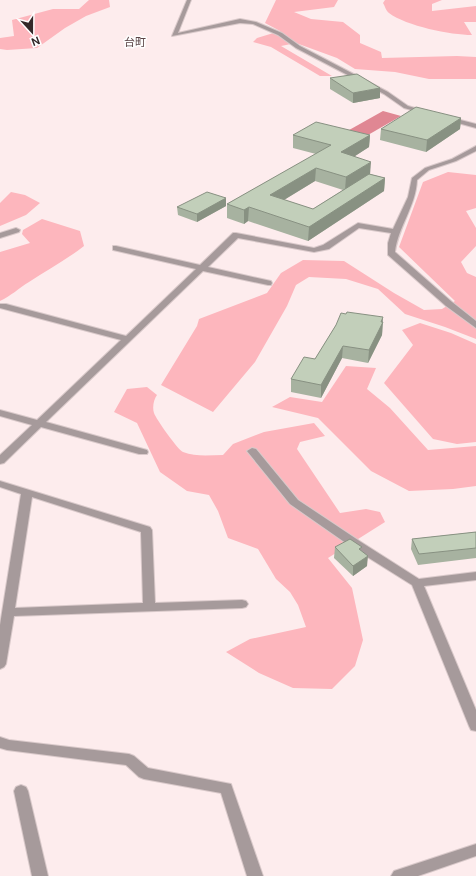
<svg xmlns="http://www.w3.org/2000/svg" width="476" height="876" viewBox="0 0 476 876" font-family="'DM Sans','Noto Sans JP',sans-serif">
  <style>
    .green { fill: #fdb6bd }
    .water { fill: #e08793 }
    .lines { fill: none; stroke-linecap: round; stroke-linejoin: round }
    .minor-casing { stroke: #d9c9ca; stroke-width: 2 }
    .minor { fill: #a69a9b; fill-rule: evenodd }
    .wall { fill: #a7b2a0; fill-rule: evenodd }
    .shaded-wall { fill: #889182 }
    .building { fill: #c2cfba; stroke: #889182 }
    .labels { text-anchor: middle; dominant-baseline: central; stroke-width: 3; stroke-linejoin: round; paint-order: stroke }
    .far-quarter-label { font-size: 11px; fill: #5a4446; stroke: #fefefe }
  </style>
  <rect width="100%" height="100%" fill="#fdeced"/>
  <g class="green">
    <path d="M 89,0 L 109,0 L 110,7 L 86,16 L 65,28 L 37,48 L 7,50 L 0,49 L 0,38 L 14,36 L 12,20 L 53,9 L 79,9 Z"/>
    <path d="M 276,0 L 338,0 L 334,7 L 294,12 L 311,19 L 343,22 L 360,35 L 360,43 L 381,52 L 382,58 L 457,56 L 476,57 L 476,79 L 429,79 L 395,72 L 355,69 L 337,58 L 296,43 L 281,46 L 332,76 L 320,76 L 271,47 L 253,42 L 257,38 L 280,31 L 265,23 Z"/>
    <path d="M 385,0 L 442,0 L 432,4 L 432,11 L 476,6 L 476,22 L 464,22 L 472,35 C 451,35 406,26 389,13 C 386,11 385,6 383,3 Z"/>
    <path d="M 448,172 L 476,175 L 476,208 L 466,211 L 476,228 L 476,246 L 461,262 L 467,273 L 476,277 L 476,339 L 445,327 L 405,314 L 378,289 L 346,279 L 309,277 L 296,285 L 287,306 L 255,362 L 213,412 L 161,385 L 197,326 L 199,319 L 267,293 L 281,273 L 303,260 L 344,261 L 394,293 L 424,310 L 442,309 L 455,301 L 399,247 L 423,182 Z"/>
    <path d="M 11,192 L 25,195 L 40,203 L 26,215 L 0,226 L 0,203 Z"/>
    <path d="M 42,219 L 80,231 L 84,246 C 66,260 47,270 29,282 C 19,288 11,296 0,301 L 0,252 L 30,243 L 22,234 L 23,230 Z"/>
    <path d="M 420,323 L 451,333 L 476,344 L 476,442 L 457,444 L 433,439 L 384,383 L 413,345 L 402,330 Z"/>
    <path d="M 346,366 L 376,368 L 367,389 L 390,408 L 428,450 L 476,446 L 476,486 L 453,489 L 409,491 L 371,471 L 318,418 L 272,407 L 290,397 L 322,402 Z"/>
    <path d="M 147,387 L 157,395 C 154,399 152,407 154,413 C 156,419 178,450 183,452 C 196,457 210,455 223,455 L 233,444 L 264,432 L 314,423 L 325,436 L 300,442 L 297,449 L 340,513 L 366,509 L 380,512 L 385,522 L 328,558 L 352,588 L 363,640 L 355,666 L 332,689 L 293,688 L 259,673 L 226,652 L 250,639 L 306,627 L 298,605 L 290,592 L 276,579 L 258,549 L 228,538 L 218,511 L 209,495 L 187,491 L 160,472 L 137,423 L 114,412 L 127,389 Z"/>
  </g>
  <path class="water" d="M 383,111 L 401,116 L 361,139 L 342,134 Z"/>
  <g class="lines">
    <g class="minor-casing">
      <g id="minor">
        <path d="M 187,0 L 191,0 L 178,33 L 240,19 L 256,22 L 282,33 L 300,46 L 388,92 L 408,106 L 429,112 L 426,114 L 404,108 L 384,94 L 296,48 L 278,35 L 253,24 L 240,23 L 172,36 Z"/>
        <path d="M 449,117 L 476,124 L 476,128 L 447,120 L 446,119 Z"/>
        <path d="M 476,146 L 476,151 L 456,161 L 429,170 L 417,180 C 416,206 398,227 395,252 L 452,302 L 476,321 L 476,328 L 446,306 L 388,255 L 388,243 L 391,233 L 359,228 L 329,249 L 314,252 L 238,238 L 208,267 L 271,281 L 272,283 L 271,285 L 268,285 L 203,271 L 46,422 L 147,450 L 148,452 L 147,454 L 139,454 L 41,427 L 4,463 L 0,464 L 0,455 L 32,425 L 0,416 L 0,410 L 37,420 L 121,340 L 0,308 L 0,304 L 6,304 L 126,336 L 196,269 L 113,250 L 113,246 L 116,246 L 200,265 L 233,233 L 236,233 L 314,248 L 323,245 L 358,223 L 393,229 L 408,197 L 412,178 L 425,168 L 452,159 Z"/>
        <path d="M 16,228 L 20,230 L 19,232 L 0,238 L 0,233 Z"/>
        <path d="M 252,448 L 256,449 L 298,500 L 361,542 L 419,579 L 476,572 L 476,580 L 424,586 L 476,710 L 476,731 L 471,730 L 469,726 L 412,585 L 353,548 L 290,504 L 247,451 Z"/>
        <path d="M 0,481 L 150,527 L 152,530 L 155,603 L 242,600 L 246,601 L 248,604 L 246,607 L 242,608 L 14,616 L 6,664 L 4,667 L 0,669 L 0,625 L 21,494 L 0,487 ZM 32,497 L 141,532 L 143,603 L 15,608 Z"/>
        <path d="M 0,737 L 9,740 L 129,754 L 134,756 L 148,768 L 231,784 L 263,876 L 247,876 L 221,793 L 144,779 L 139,777 L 126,765 L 7,750 L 0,748 Z"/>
        <path d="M 21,785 L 26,787 L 28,791 L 48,876 L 32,876 L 14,791 L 16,787 Z"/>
        <path d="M 476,844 L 476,856 L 418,876 L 391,876 L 394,871 Z"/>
      </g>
    </g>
    <use href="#minor" class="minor"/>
  </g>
  <g class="wall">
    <path d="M 330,78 L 380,98 L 353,103 L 330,89 Z"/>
    <path d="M 461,118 L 460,129 L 426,152 L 380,140 L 381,129 Z"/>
    <path d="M 293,135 L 370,135 L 369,147 L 355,156 L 370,174 L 385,178 L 384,191 L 308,241 L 248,221 L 244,224 L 227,218 L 227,204 L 316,154 L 293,148 ZM 315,181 L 343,190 L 313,209 L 284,200 Z"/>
    <path d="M 226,198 L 226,206 L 197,222 L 178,215 L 177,207 Z"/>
    <path d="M 383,322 L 382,335 L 368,363 L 342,358 L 321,398 L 291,392 L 291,379 L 315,359 L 336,325 Z"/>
    <path d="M 476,532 L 476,558 L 418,565 L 411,549 L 412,539 Z"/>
    <path d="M 335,547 L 361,551 L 367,566 L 353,576 L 334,558 Z"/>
  </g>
  <g class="shaded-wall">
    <path d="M 380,88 L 380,98 L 353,103 L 353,93 Z"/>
    <path d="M 461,118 L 460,129 L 426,152 L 427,140 Z"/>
    <path d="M 370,135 L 369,147 L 341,165 L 341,152 Z"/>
    <path d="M 371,162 L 370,175 L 345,190 L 346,177 Z"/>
    <path d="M 316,168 L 315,181 L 269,209 L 270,195 Z"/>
    <path d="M 385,178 L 384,191 L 308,241 L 309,227 Z"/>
    <path d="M 226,198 L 226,206 L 197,222 L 197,214 Z"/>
    <path d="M 249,207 L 248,221 L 244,224 L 244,210 Z"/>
    <path d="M 383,317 L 382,335 L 368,363 L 369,350 Z"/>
    <path d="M 343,346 L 342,358 L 321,398 L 321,385 Z"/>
    <path d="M 368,556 L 367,566 L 353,576 L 353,566 Z"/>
  </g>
  <g class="building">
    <path d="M 357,74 L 380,88 L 353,93 L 330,78 Z"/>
    <path d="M 416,107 L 461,118 L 427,140 L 381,129 Z"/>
    <path d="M 316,122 L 370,135 L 341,152 L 371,162 L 346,177 L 316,168 L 270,195 L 313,209 L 369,174 L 385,178 L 309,227 L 249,207 L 244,210 L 227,204 L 331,145 L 293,135 Z"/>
    <path d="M 207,192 L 226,198 L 197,214 L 177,207 Z"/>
    <path d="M 347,312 L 383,317 L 381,322 L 383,322 L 369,350 L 343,346 L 321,385 L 291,379 L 304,357 L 315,359 L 336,325 L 341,313 L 346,314 Z"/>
    <path d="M 476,532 L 476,548 L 419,554 L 412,539 Z"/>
    <path d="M 350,539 L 362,547 L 359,549 L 368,556 L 353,566 L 335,547 Z"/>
  </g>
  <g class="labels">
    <g class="far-quarter-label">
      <text x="135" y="42">台町</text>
    </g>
  </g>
  <g transform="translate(32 32) rotate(159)" stroke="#fefefe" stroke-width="3" paint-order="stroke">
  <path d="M0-3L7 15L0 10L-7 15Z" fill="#332829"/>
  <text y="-6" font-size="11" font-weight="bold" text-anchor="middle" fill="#332829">N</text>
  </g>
</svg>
